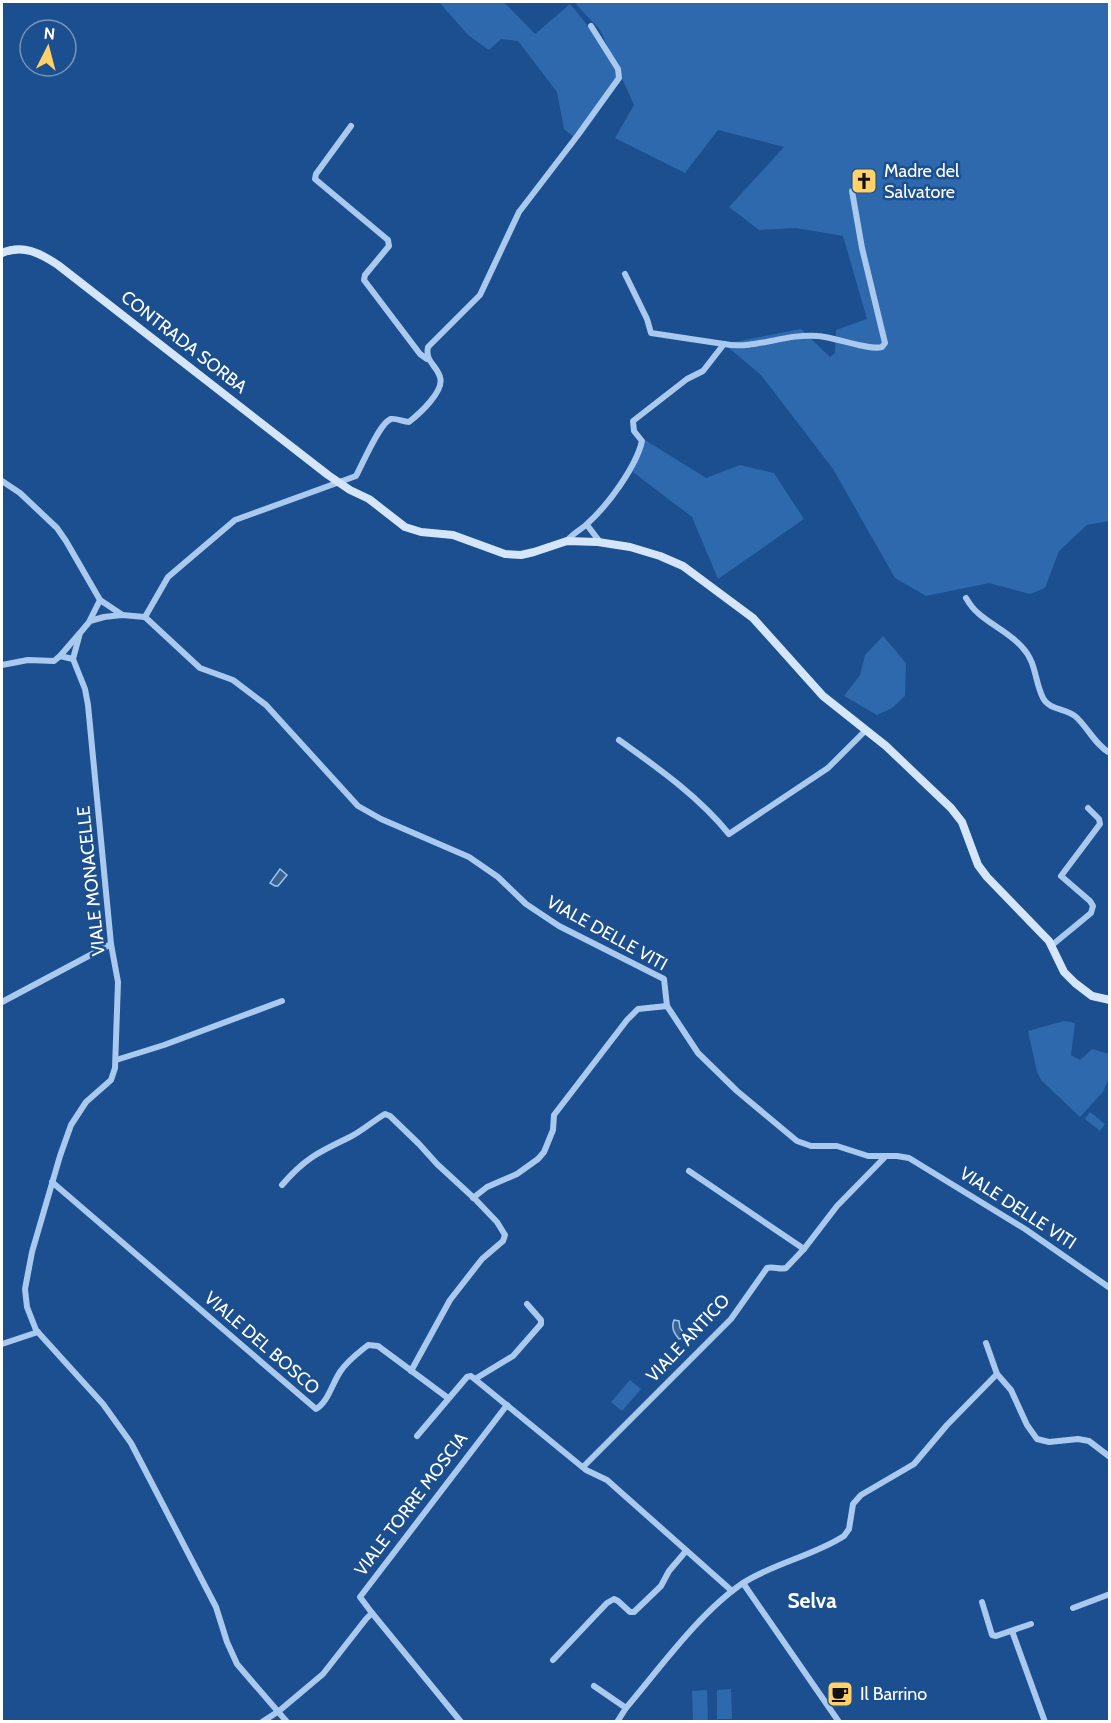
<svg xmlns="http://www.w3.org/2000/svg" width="1111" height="1723" viewBox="0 0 1111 1723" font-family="Cabin,sans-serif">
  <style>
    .green { fill: #2e69ad }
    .water { fill: #3c6290; stroke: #9cc4f0; stroke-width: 1.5 }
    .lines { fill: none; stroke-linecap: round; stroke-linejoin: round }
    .street { stroke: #a9c9ee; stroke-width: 6 }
    .secondary { stroke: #d6e6fa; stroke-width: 8 }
    .labels { text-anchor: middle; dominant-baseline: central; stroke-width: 5; stroke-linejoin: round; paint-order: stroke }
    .poi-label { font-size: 18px; fill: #fff; stroke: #1b4f8f; text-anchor: start }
    .street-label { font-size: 18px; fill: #fff; stroke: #1b4f8f }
    .quarter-label { font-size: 21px; font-weight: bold; fill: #fff; stroke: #1b4f8f }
  </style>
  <rect width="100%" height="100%" fill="#1b4f8f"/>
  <g class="green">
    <path d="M 439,2 L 504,2 L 535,34 L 570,4 L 585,22 L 617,73 L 616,78 L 574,137 L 564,129 L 557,92 L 518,41 L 501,39 L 489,50 L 468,35 Z"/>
    <path d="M 574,2 L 1109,2 L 1109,521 L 1087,525 L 1059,551 L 1045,588 L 1030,594 L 989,583 L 926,596 L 895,578 L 833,469 L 761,375 L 724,344 L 801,329 L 830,357 L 835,353 L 836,330 L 867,319 L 843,236 L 796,228 L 759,230 L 729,207 L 784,147 L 718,130 L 685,173 L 615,138 L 634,105 L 600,30 Z"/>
    <path d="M 645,440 L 706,478 L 740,465 L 774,473 L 804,519 L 718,579 L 692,517 L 633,472 Z"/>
    <path d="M 883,636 L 906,663 L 905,696 L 892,708 L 877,715 L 844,696 L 860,675 L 865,655 Z"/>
    <path d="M 1064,1021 L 1075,1023 L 1071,1055 L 1080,1060 L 1092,1049 L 1109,1054 L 1109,1078 L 1103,1092 L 1080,1117 L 1041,1080 L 1037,1072 L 1028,1031 Z"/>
    <path d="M 1090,1112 L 1105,1124 L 1100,1131 L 1085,1119 Z"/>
    <path d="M 630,1380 L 641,1389 L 622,1411 L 611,1402 Z"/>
    <path d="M 731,1689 L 732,1719 L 717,1719 L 717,1690 Z"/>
    <path d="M 707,1690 L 708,1720 L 693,1720 L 692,1691 Z"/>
  </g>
  <g class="water">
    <path d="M 280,869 L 287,875 L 278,886 L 275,886 L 270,883 Z"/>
    <path d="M 674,1320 L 679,1321 L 680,1328 L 685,1335 L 683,1338 L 679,1339 C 674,1333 671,1328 674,1320 Z"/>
  </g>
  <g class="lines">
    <g class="street">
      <path d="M 351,126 L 316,174 L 315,179 L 388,240 L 389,246 L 365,275 L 364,280 L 420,354 L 427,359"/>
      <path d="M 625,274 L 647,319 L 651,333 L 724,344"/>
      <path d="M 2,481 L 20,493 L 57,528 L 66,541 L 100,600 L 121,614"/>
      <path d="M 587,525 L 600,542"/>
      <path d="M 567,541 C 573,533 581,530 588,523 C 608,505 636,467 642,441 L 634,431 L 633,421 L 687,379 L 703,371 L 724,344 C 755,350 785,333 818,336 C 834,337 870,351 882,347 L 885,343 L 862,248 L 852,191"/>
      <path d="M 966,598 C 969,603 973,609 978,613 C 991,625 1010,633 1022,647 C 1037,663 1034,680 1043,698 C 1049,710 1065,708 1075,716 C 1087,726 1095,745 1110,753"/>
      <path d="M 145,617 L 122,615 L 104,617 L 90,621 L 80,633 L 73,659 L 85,689 L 88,705 L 111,944 L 118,982 L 115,1068 L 111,1080 L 86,1102 L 71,1125 L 60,1156 L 32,1252 L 25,1289 L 27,1307 L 36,1330 L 103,1404 L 131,1443 L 216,1607 L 227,1642 L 237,1664 L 287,1722"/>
      <path d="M 145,617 L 200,668 L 233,680 L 266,705 L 358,806 L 381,819 L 469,857 L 498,877 L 526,904 L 559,926 L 664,979 L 667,1006 L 698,1053 L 737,1091 L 797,1141 L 811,1146 L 837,1146 L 868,1156 L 897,1156 L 909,1158 L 1025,1229 L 1110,1288"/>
      <path d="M 145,617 L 168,577 L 235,520 L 356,476 C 362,465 380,422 391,419 C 397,418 403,422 409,422 C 419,414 445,391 440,377 C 436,364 425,362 428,347 L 480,295 L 519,212 L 578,135 L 619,78 L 618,69 L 591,26"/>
      <path d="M 90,620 L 100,600"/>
      <path d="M 60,656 L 79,634"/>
      <path d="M 2,665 L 28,660 L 54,661 L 60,656 L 73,659"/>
      <path d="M 619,740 C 658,768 698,796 729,834 L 828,768 L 865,731"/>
      <path d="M 1051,946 L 1091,913 L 1093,906 L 1090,901 L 1061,876 L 1100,824 L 1099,819 L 1088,808"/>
      <path d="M 2,1002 L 111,944"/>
      <path d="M 116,1060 L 164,1045 L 282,1001"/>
      <path d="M 689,1171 L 804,1249"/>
      <path d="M 52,1182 L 316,1409 C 328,1402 332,1384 340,1372 C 347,1361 358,1353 368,1345 L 378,1346 L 448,1398"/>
      <path d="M 282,1185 C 305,1158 319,1152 350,1137 C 362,1131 373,1121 385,1114 L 390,1116 L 419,1144 L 437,1164 L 475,1199 L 497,1222 L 505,1235 L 503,1241 L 482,1259 L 450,1300 L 411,1371"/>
      <path d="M 473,1198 L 487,1187 L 517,1174 L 538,1159 L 544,1152 L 553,1130 L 554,1115 L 627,1020 L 638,1009 L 667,1006"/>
      <path d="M 986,1343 L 997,1374 L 1011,1390 L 1027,1425 L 1037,1439 L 1049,1442 L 1078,1439 L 1089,1441 L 1110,1457"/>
      <path d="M 2,1344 L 38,1332"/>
      <path d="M 475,1379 L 513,1356 L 541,1324 L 541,1320 L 527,1304"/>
      <path d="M 417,1436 L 467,1377 L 471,1376 L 586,1470 L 607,1480 L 732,1591"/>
      <path d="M 583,1467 L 731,1319 L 767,1268 C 774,1266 779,1270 786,1268 L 804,1249 L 837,1206 L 885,1157"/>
      <path d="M 743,1583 L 839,1722"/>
      <path d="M 982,1602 L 992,1635 L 996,1636 L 1031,1624"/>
      <path d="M 1073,1608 L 1110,1594"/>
      <path d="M 372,1613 L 461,1722"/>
      <path d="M 1012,1631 L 1045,1722"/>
      <path d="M 553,1660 L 607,1603 L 614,1599 L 618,1601 L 630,1612 L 634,1612 L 661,1586 L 669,1571 L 686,1551"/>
      <path d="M 594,1686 L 626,1708 L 617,1722"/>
      <path d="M 626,1708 C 660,1668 700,1612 743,1583 C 774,1563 813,1556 844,1536 L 849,1529 L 853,1504 L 861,1495 L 914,1464 L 947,1425 L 997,1374"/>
      <path d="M 262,1722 L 279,1711 L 323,1674 L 366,1619 L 372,1613 L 360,1597 L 507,1405"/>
    </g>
    <path class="secondary" d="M 2,253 C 23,244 40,253 58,265 L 328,475 L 350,490 L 369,499 L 405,527 L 421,532 L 453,535 L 505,554 L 521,555 L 534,552 L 567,541 L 598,542 L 630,547 L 660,556 L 683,566 L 753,618 L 823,696 L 886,746 L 951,808 L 962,822 L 978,865 L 987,877 L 1049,941 L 1064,972 L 1075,983 L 1092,996 L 1110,1000"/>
  </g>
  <defs>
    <g id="church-square" transform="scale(1.35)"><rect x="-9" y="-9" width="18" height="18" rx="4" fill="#ffd166" stroke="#1b4f8f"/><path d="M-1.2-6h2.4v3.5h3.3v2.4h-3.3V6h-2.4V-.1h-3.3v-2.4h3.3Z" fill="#111"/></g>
    <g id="cafe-square" transform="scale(1.35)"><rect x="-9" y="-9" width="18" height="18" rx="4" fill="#ffd166" stroke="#1b4f8f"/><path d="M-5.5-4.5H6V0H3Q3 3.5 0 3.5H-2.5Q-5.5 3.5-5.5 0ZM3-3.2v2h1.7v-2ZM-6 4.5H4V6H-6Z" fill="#111"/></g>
  </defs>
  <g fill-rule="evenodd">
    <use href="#church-square" x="864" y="181"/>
    <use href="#cafe-square" x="840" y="1694"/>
  </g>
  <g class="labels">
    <g class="poi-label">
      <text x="884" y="171">Madre del<tspan x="884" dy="21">Salvatore</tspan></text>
      <text x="860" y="1694">Il Barrino</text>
    </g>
    <g class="street-label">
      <text transform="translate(184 342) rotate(38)">CONTRADA SORBA</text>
      <text transform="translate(91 881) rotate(-96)">VIALE MONACELLE</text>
      <text transform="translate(607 933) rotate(29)">VIALE DELLE VITI</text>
      <text transform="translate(1018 1208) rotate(33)">VIALE DELLE VITI</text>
      <text transform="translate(688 1338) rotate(-47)">VIALE ANTICO</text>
      <text transform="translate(262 1343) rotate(41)">VIALE DEL BOSCO</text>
      <text transform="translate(411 1504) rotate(-53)">VIALE TORRE MOSCIA</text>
    </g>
    <g class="quarter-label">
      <text x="812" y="1600">Selva</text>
    </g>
  </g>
  <rect width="1111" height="1723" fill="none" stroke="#ffffff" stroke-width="6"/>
  <g transform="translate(48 48) rotate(6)"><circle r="28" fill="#1b4f8f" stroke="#7695bc" stroke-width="1.5"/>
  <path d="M0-4.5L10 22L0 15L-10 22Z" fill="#ffd166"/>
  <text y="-9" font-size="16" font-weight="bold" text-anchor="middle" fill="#ffffff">N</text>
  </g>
</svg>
